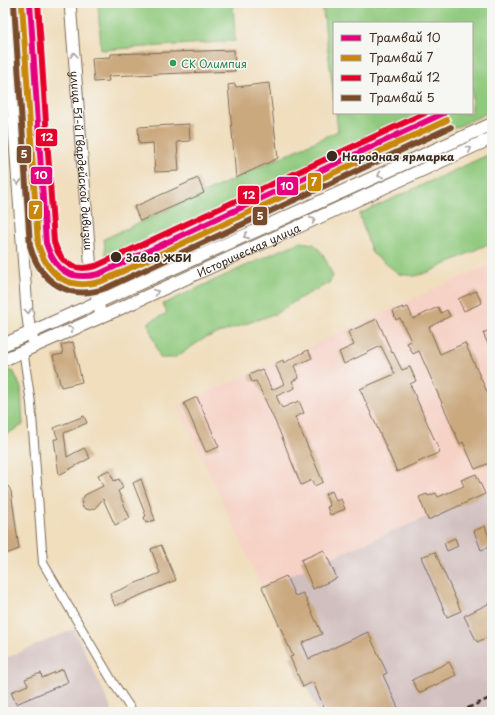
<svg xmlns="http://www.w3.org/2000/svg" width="495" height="715" viewBox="0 0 495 715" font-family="'Playpen Sans',sans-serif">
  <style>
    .built { fill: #f6d1c5 }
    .industrial { fill: #d1bfbf }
    .green { fill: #8fc97d; stroke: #657a4e }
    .forest { fill: #73ad6c; stroke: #576c45 }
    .building { fill: #cba97f }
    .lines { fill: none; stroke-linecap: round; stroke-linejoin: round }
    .minor-casing { stroke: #7a6956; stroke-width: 10 }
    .major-casing { stroke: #7a6956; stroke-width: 13 }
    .highway-casing { stroke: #7a6956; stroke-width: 14 }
    .minor { stroke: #fff; stroke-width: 8 }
    .major { stroke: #fff; stroke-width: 11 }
    .highway { stroke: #fff; stroke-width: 12 }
    .rail { stroke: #3b2a1e; stroke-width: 2.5; stroke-dasharray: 6 3; stroke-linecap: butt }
    .tram-1-casing { stroke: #f6f6f2; stroke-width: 9 }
    .tram-2-casing { stroke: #f6f6f2; stroke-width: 9 }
    .tram-3-casing { stroke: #f6f6f2; stroke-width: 9 }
    .tram-4-casing { stroke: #f6f6f2; stroke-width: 9 }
    .tram-1 { stroke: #e5007d; stroke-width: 6 }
    .tram-2 { stroke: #c88708; stroke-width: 6 }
    .tram-3 { stroke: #e4002b; stroke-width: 6 }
    .tram-4 { stroke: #7a4b2a; stroke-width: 6 }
    .oneway { stroke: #a79f9a }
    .leisure-dot { fill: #2e9e5b; stroke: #f6f6f2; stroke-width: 1.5 }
    .stop-dot { fill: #3b2a1e; stroke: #f6f6f2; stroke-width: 1.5 }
    .labels { text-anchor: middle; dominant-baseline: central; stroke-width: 3.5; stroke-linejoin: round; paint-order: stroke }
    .leisure-label { font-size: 11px; fill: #27864d; stroke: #f6f6f2; text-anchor: start }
    .stop-label { font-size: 11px; font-weight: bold; fill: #3b2a1e; stroke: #f6f6f2; text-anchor: start }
    .street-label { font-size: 11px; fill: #3b2a1e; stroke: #f6f6f2 }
    .line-badge { stroke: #f6f6f2; stroke-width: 1.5 }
    .badge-label { font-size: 11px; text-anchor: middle; font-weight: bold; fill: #fff }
  </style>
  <rect width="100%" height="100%" fill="#f6f6f2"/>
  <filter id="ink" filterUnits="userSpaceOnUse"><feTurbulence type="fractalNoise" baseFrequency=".025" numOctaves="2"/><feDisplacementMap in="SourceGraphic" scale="8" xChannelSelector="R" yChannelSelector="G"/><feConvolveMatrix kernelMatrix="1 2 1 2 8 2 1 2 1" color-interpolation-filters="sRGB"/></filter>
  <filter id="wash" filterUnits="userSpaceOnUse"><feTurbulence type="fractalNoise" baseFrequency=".012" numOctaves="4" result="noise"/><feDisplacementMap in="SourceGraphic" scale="16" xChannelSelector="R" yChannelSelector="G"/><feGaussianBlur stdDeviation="0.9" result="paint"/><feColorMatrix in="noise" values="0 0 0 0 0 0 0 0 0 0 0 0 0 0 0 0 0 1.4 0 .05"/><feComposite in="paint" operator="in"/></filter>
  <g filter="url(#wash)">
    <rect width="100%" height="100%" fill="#f0debd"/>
    <path class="built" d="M 492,263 L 492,489 L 262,587 L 178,406 Z"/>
    <g class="industrial">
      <path d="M 492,489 L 492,712 L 318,712 L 262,587 Z"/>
      <path d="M 74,629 L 113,712 L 3,712 L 3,659 Z"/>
    </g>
    <g class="green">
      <path d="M 98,3 L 233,3 L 235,41 L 101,50 Z"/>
      <path d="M 322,3 L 492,3 L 492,111 L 109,285 L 104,239 L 338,131 L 336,113 L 472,113 L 472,23 L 334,23 L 334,99 Z"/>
      <path d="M 492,153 L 492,242 L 429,272 L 415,276 L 399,274 L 372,253 L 359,214 Z"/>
      <path d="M 301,242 L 314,244 L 323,254 L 333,276 L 329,283 L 300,298 L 277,313 L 205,338 L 174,358 L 160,358 L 148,323 L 167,313 L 163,304 L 278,251 Z"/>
      <path d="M 9,370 L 14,372 L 21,388 L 23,425 L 3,436 L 3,373 Z"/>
    </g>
    <path class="forest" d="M 15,3 L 27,3 L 43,270 L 35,270 Z"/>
    <g id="blocks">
      <g class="building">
        <path d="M 234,50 L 235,71 L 108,76 L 109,81 L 94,82 L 92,58 L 111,57 L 111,54 Z"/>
        <path d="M 269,83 L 278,158 L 236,178 L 228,85 L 235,84 L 236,87 Z"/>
        <path d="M 189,124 L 190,141 L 177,142 L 179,171 L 155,172 L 153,143 L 139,144 L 138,127 Z"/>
        <path d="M 198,178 L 204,193 L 140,221 L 134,207 Z"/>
        <path d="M 476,291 L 482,303 L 464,311 L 458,299 Z"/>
        <path d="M 403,307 L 403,309 L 408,307 L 413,319 L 438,307 L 441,313 L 447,310 L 450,316 L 429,327 L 440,354 L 465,343 L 492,403 L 492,462 L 475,469 L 463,442 L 460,444 L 419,351 L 413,354 L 407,343 L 411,341 L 400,318 L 396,320 L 393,311 Z"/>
        <path d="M 377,319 L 392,353 L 393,352 L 402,370 L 410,367 L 416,381 L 410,384 L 440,452 L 397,472 L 360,389 L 395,374 L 381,346 L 344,364 L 339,352 L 354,345 L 348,332 Z"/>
        <path d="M 492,329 L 492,353 L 483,333 Z"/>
        <path d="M 73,342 L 82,382 L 61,387 L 53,356 L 63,354 L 61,345 Z"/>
        <path d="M 308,350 L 312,358 L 294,366 L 299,378 L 292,381 L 295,388 L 276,396 L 282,408 L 299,401 L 304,413 L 295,417 L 323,482 L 314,486 L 312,480 L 301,485 L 279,430 L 262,393 L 256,381 L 252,382 L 249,375 L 262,369 L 272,390 L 284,384 L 275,364 L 283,360 L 284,363 Z"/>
        <path d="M 197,397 L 219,447 L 206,452 L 184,403 Z"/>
        <path d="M 84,416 L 87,423 L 64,433 L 67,457 L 84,448 L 90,458 L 59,475 L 54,439 L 58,439 L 54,428 Z"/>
        <path d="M 109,470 L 114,481 L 119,479 L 123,488 L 118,491 L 130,518 L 115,525 L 103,499 L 95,508 L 90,510 L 83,508 L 81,501 L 85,495 L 103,486 L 98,475 Z"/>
        <path d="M 476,474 L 485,494 L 428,520 L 419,497 L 427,494 L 428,496 L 436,493 L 438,497 L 464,486 L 461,480 Z"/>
        <path d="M 141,479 L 155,520 L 146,523 L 144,517 L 146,516 L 133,483 Z"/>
        <path d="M 3,486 L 8,486 L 11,491 L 19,549 L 3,555 Z"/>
        <path d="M 332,491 L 336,501 L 341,499 L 345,509 L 330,515 L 327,507 L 330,506 L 325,494 Z"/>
        <path d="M 485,526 L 492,546 L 481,550 L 474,531 Z"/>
        <path d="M 455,538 L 458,546 L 447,551 L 444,543 Z"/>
        <path d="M 161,545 L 176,580 L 115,606 L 110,594 L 160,573 L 151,549 Z"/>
        <path d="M 324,550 L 337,578 L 313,589 L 301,560 Z"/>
        <path d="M 435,552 L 461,611 L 447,617 L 421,557 Z"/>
        <path d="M 286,576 L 295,596 L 303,593 L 322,634 L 302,643 L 309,659 L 368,632 L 387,673 L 383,675 L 400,712 L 326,712 L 313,682 L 303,687 L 290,657 L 293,656 L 262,587 Z"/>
        <path d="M 492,602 L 492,635 L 477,642 L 464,616 Z"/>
        <path d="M 449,662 L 456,675 L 419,693 L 412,680 Z"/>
        <path d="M 63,669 L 68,682 L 16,704 L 11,692 L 28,685 L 25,679 L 41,673 L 42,678 Z"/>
      </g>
    </g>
  </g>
  <g filter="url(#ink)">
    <use href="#blocks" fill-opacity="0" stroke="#7a6956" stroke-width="1"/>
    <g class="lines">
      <g class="minor-casing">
        <path id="minor" d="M 23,350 L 31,403 L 43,563 L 114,684 L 133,712"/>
      </g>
      <g class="major-casing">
        <g id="major">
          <path d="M 5,3 L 27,310 L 30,333 L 35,345"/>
          <path id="s1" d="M 70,3 L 91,271 L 101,316"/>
        </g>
      </g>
      <g class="highway-casing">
        <g id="highway">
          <path d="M 3,345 L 492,124"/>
          <path id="s2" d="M 3,360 L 121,308 L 492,138"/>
        </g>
      </g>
      <use href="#minor" class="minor"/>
      <use href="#major" class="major"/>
      <use href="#highway" class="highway"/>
      <path class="rail" d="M 459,712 L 492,697"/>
      <g class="tram-1-casing">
        <path id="tram-1" d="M 30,3 L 46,243 C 55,271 70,281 99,274 L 444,113"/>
      </g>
      <g class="tram-2-casing">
        <path id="tram-2" d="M 22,4 L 38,244 C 48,277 69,291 102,281 L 447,120"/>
      </g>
      <g class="tram-3-casing">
        <path id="tram-3" d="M 38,3 L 54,242 C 61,264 73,272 96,266 L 425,113"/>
      </g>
      <g class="tram-4-casing">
        <path id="tram-4" d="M 14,4 L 30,246 C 40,282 69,302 106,288 L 451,127"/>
      </g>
      <use href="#tram-1" class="tram-1"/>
      <use href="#tram-2" class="tram-2"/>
      <use href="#tram-3" class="tram-3"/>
      <use href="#tram-4" class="tram-4"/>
    </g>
    <defs><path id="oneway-chevron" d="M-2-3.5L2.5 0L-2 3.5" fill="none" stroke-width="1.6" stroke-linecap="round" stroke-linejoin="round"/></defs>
    <g class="oneway">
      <use href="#oneway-chevron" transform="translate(74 55) rotate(-94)"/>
      <use href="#oneway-chevron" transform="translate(469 149) rotate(-25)"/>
      <use href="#oneway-chevron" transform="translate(380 175) rotate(156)"/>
      <use href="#oneway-chevron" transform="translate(18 182) rotate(86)"/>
      <use href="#oneway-chevron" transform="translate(313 220) rotate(-25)"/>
      <use href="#oneway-chevron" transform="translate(246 236) rotate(156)"/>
      <use href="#oneway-chevron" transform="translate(156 292) rotate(-25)"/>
      <use href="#oneway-chevron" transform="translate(28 311) rotate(85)"/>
      <use href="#oneway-chevron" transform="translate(71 329) rotate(-24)"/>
    </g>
  </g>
  <circle class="leisure-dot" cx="173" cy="63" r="4"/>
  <g class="stop-dot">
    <circle cx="332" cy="156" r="6"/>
    <circle cx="116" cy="257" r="6"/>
  </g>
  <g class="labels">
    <g class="leisure-label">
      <text x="181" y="63">СК Олимпия</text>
    </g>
    <g class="stop-label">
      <text x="342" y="156">Народная ярмарка</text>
      <text x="126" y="257">Завод ЖБИ</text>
    </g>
    <g class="street-label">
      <text stroke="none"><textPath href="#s1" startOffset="158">улица 51-й Гвардейской дивизии</textPath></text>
      <text stroke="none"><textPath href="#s2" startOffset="269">Историческая улица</textPath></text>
    </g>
  </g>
  <g class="line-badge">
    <rect x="35" y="128" width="23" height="19" rx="4" fill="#e4002b"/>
    <rect x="16" y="145" width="16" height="19" rx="4" fill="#7a4b2a"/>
    <rect x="30" y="166" width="23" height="19" rx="4" fill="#e5007d"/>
    <rect x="307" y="172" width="15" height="20" rx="4" fill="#c88708"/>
    <rect x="276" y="176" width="23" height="20" rx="4" fill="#e5007d"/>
    <rect x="237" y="185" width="23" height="20" rx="4" fill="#e4002b"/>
    <rect x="28" y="200" width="15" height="20" rx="4" fill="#c88708"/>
    <rect x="252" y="206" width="16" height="20" rx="4" fill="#7a4b2a"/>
  </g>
  <g class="badge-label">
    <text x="47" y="141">12</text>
    <text x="24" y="158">5</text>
    <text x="41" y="179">10</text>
    <text x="314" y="186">7</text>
    <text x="287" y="190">10</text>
    <text x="249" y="199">12</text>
    <text x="36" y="214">7</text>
    <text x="260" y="220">5</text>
  </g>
  <rect width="495" height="715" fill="none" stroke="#f6f6f2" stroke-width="16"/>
  <rect x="333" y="22" width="140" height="92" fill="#f6f6f2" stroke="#aba49d"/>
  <rect x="341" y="35" width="20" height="6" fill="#e5007d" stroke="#aba49d"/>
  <text x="369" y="42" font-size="12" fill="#3b2a1e">Трамвай 10</text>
  <rect x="341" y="55" width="20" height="6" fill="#c88708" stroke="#aba49d"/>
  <text x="369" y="62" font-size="12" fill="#3b2a1e">Трамвай 7</text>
  <rect x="341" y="75" width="20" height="6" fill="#e4002b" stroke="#aba49d"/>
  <text x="369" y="82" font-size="12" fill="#3b2a1e">Трамвай 12</text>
  <rect x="341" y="95" width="20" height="6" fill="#7a4b2a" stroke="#aba49d"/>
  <text x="369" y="102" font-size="12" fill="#3b2a1e">Трамвай 5</text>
</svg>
